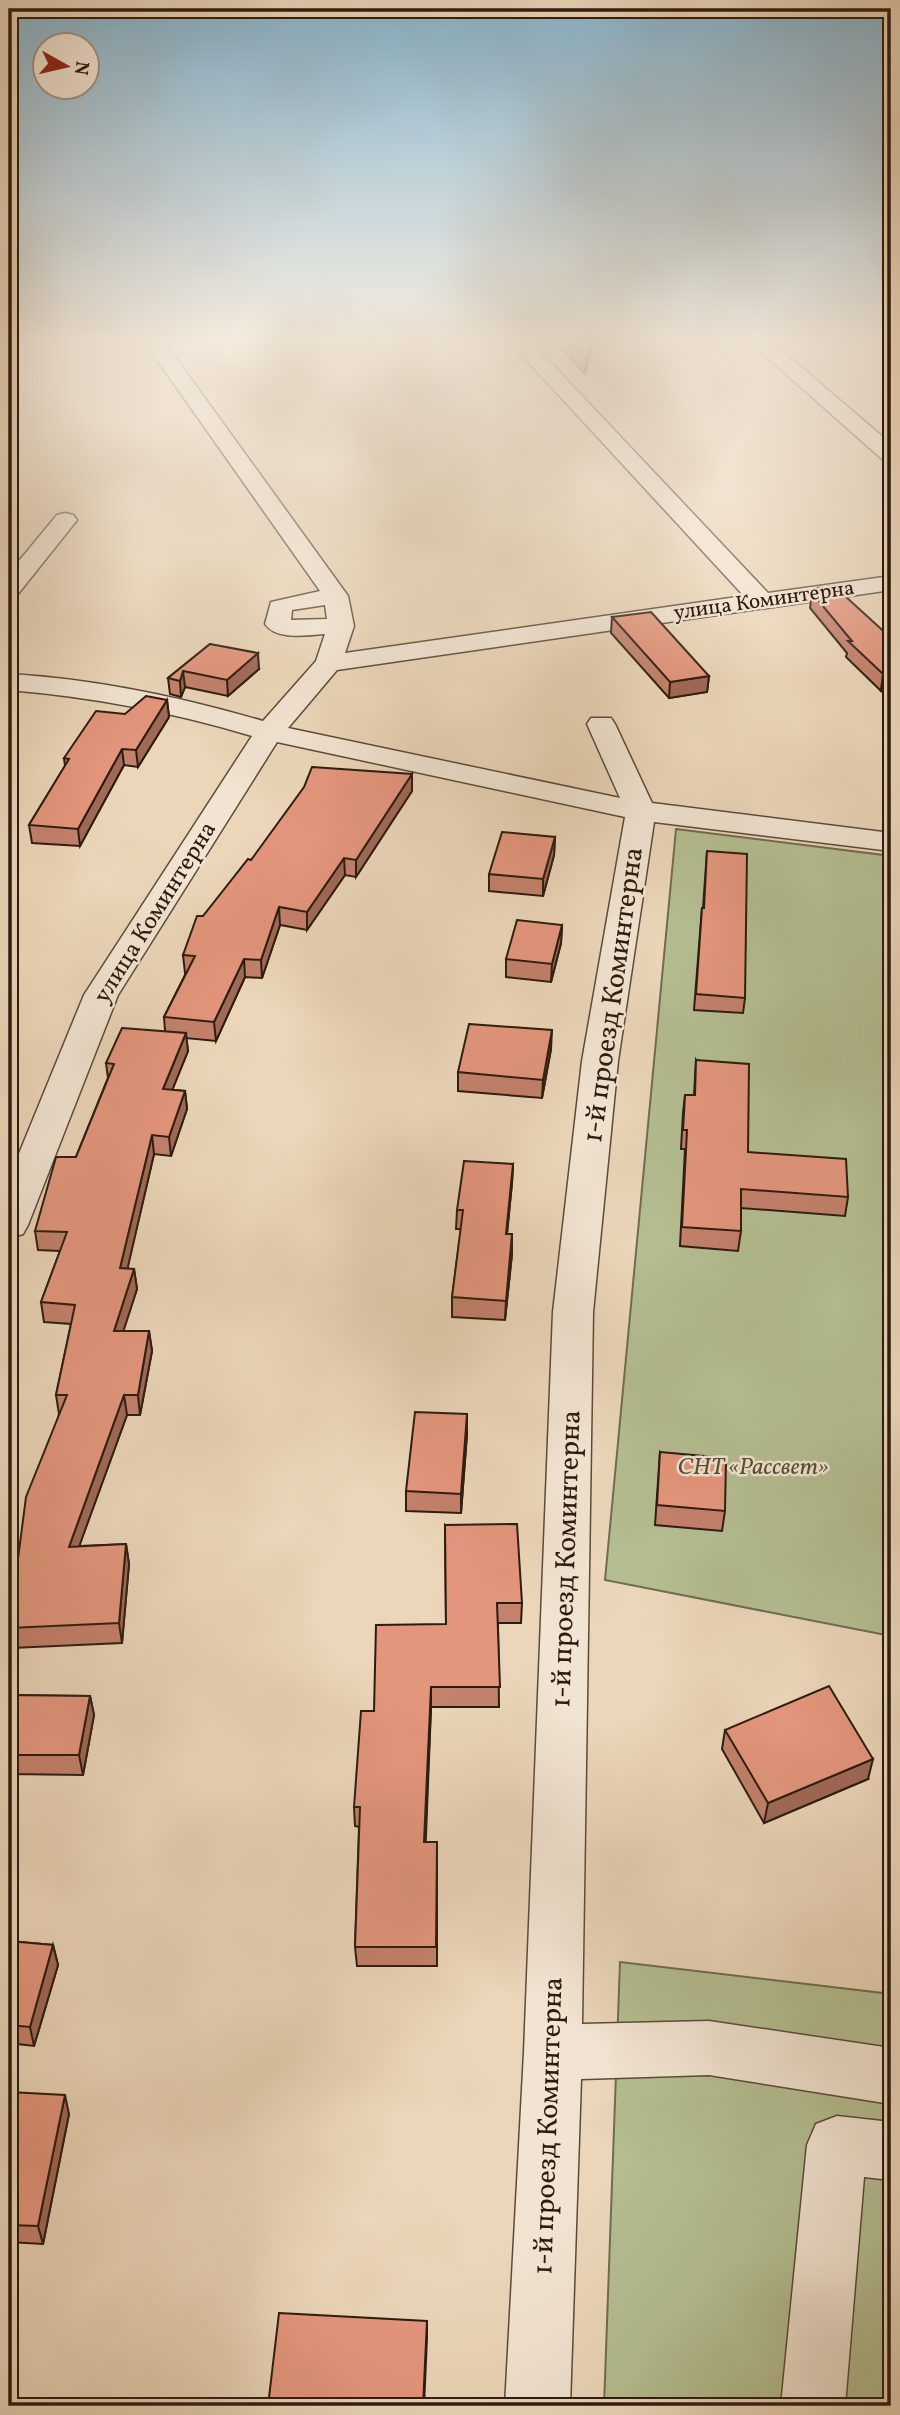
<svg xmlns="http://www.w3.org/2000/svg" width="900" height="2415" viewBox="0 0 900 2415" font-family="Vollkorn,serif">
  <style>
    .green { fill: #b4be91; stroke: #706d50; stroke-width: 2 }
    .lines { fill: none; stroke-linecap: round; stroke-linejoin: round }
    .minor-casing { stroke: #5c4a3a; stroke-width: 3 }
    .minor { fill: #f2e4d2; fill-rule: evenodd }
    .wall { fill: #c4816c; stroke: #2c1c10; stroke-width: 2 }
    .shaded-wall { fill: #a06958; stroke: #2c1c10; stroke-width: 2 }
    .building { fill: #e4967d; stroke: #2c1c10; stroke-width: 2 }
    .labels { text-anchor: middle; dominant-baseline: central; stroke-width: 5; stroke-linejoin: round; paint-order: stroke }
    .far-street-label { font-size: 21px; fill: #2c1c10; stroke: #f2e4d2 }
    .street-label { font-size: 24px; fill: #2c1c10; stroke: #f2e4d2 }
    .park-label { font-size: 24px; font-style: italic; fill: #554d37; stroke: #f2e4d2 }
    .near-street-label { font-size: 28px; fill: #2c1c10; stroke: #f2e4d2 }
  </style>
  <rect width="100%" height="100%" fill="#ebd6b9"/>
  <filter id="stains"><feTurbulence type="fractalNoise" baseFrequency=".00286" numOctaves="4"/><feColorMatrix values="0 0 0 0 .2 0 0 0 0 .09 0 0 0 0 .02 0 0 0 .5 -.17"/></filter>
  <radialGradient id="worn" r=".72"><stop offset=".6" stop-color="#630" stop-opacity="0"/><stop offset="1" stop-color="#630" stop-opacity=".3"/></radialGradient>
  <g class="green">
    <path d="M 676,829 L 891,856 L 891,1636 L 605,1580 Z"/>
    <path d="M 620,1962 L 891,1994 L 891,2406 L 604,2406 Z"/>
  </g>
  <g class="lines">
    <g class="minor-casing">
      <g id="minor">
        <path d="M 145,343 L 165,343 L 348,596 L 354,626 L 345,653 L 744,596 L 518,351 L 516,343 L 536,343 L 535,346 L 768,593 L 891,576 L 891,590 L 337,670 L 288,728 L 620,798 L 587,724 L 591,718 L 611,718 L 615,724 L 652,803 L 891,833 L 891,851 L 654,822 L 618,1061 L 593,1312 L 582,2024 L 709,2021 L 891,2048 L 891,2104 L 709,2075 L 581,2079 L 570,2406 L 505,2406 L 524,2052 L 553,1312 L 582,1061 L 625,817 L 277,742 L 118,995 L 28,1225 L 23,1234 L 9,1238 L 9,1178 L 84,995 L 252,736 C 173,712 92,697 9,690 L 9,674 C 95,679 181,697 263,721 L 316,661 L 325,634 C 307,635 277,641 265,624 L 271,602 L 320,591 ZM 325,605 L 327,619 L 291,620 L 292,610 Z"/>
        <path d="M 751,343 L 773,343 L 891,444 L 891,461 L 883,460 Z"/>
        <path d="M 65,513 L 73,515 L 77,520 L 18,594 L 9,596 L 9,573 L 57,515 Z"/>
        <path d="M 837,2116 L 891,2122 L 891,2180 L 864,2177 L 845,2406 L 781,2406 L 807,2145 L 816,2124 Z"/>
      </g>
    </g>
    <use href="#minor" class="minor"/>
  </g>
  <g class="wall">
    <path d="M 560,343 L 593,343 L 585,374 L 560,346 Z"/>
    <path d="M 812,593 L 891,638 L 881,691 L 846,657 L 847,653 L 810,608 Z"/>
    <path d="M 612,617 L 709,676 L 707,692 L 669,698 L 611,633 Z"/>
    <path d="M 210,644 L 259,669 L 228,696 L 185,687 L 181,697 L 170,694 L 168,678 Z"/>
    <path d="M 167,700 L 169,717 L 138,767 L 124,765 L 80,846 L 32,843 L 29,825 L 65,766 L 64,758 Z"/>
    <path d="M 412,774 L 412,791 L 356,877 L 345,875 L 307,930 L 280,925 L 262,978 L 245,977 L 216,1041 L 186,1038 L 188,1051 L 172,1090 L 185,1091 L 187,1109 L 171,1156 L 154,1154 L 127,1269 L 134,1269 L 137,1289 L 123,1331 L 149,1331 L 152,1351 L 140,1415 L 127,1415 L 79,1546 L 126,1544 L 129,1564 L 122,1643 L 12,1648 L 9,1632 L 9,1621 L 59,1414 L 56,1395 L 71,1324 L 44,1322 L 41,1302 L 60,1251 L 38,1250 L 35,1231 L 76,1157 L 108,1078 L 106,1063 L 165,1031 L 164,1017 L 186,973 L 185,973 L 183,955 L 203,916 L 251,860 Z"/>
    <path d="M 555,837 L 554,855 L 543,896 L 489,891 L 489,874 Z"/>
    <path d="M 707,851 L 745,998 L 743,1013 L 694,1010 L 702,908 L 703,908 Z"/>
    <path d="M 562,925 L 561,943 L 551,982 L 506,977 L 506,959 Z"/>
    <path d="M 551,1049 L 542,1098 L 458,1091 L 458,1072 Z"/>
    <path d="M 696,1060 L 748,1152 L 848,1197 L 845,1216 L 741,1208 L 741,1231 L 738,1251 L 680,1246 L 685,1149 L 681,1149 L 683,1113 L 685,1095 L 694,1095 Z"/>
    <path d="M 513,1164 L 512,1183 L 507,1234 L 512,1234 L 512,1254 L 505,1320 L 452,1317 L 452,1297 L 461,1229 L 456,1229 L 457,1210 Z"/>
    <path d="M 467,1434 L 461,1513 L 406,1511 L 406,1491 Z"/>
    <path d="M 660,1452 L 725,1511 L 722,1531 L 655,1525 Z"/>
    <path d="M 445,1525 L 522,1603 L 521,1623 L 498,1623 L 499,1707 L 431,1707 L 425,1842 L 437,1842 L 437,1966 L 357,1966 L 355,1947 L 359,1827 L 355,1826 L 354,1807 L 446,1624 Z"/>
    <path d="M 9,1695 L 90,1696 L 94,1715 L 83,1775 L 9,1774 Z"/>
    <path d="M 725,1730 L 868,1779 L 764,1823 L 722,1749 Z"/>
    <path d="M 9,1941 L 53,1945 L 58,1965 L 34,2046 L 9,2043 Z"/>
    <path d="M 9,2092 L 69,2114 L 43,2244 L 9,2242 Z"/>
  </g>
  <g class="shaded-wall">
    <path d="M 590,343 L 593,343 L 585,374 L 586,360 Z"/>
    <path d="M 258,653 L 259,669 L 228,696 L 227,680 Z"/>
    <path d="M 183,671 L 185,687 L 181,697 L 180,681 Z"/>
    <path d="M 891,673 L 891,689 L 881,691 L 883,674 Z"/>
    <path d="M 709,676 L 707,692 L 669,698 L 670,682 Z"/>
    <path d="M 167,700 L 169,717 L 138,767 L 136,750 Z"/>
    <path d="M 122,749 L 124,765 L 80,846 L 78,829 Z"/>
    <path d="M 412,774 L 412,791 L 356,877 L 356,860 Z"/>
    <path d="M 555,837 L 554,855 L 543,896 L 543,879 Z"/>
    <path d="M 344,858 L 345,875 L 307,930 L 307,912 Z"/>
    <path d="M 279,907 L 280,925 L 262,978 L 261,960 Z"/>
    <path d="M 562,925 L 561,943 L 551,982 L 552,964 Z"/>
    <path d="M 244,959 L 245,977 L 216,1041 L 214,1022 Z"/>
    <path d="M 552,1030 L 551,1049 L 542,1098 L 543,1080 Z"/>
    <path d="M 186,1033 L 188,1051 L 165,1108 L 163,1089 Z"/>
    <path d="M 185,1091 L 187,1109 L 171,1156 L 169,1137 Z"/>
    <path d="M 152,1135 L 154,1154 L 123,1288 L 120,1268 Z"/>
    <path d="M 513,1164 L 512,1183 L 505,1253 L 506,1234 Z"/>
    <path d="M 512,1234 L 512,1254 L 505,1320 L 506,1301 Z"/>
    <path d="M 134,1269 L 137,1289 L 117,1351 L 114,1331 Z"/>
    <path d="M 149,1331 L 152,1351 L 140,1415 L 138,1395 Z"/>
    <path d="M 124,1395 L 127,1415 L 72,1566 L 69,1547 Z"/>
    <path d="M 467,1414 L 467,1434 L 461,1513 L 461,1494 Z"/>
    <path d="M 126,1544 L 129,1564 L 122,1643 L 119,1623 Z"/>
    <path d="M 431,1687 L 431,1707 L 425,1862 L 424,1842 Z"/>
    <path d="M 90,1696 L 94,1715 L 83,1775 L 79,1755 Z"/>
    <path d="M 873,1759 L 868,1779 L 764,1823 L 768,1803 Z"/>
    <path d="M 53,1945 L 58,1965 L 34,2046 L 30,2027 Z"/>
    <path d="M 65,2095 L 69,2114 L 43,2244 L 38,2226 Z"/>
    <path d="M 427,2321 L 427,2338 L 424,2406 L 423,2406 Z"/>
  </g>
  <g class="building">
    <path d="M 569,343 L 590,343 L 586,360 Z"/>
    <path d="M 834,586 L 891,638 L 891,673 L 883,674 L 848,641 L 852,641 L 812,593 L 817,588 Z"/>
    <path d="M 651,612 L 709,676 L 670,682 L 612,617 Z"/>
    <path d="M 210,644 L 258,653 L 227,680 L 183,671 L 180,681 L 168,678 Z"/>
    <path d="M 146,696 L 167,700 L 136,750 L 122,749 L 78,829 L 29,825 L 69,759 L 64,758 L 96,711 L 125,714 Z"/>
    <path d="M 312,767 L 412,774 L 356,860 L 344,858 L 307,912 L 279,907 L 261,960 L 244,959 L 214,1022 L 164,1017 L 195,956 L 183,955 L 197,916 L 203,916 L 248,859 L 251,860 L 304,787 Z"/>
    <path d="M 502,832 L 555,837 L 543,879 L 489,874 Z"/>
    <path d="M 707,851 L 747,854 L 745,998 L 696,994 L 702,908 L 704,908 Z"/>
    <path d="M 517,920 L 562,925 L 552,964 L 506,959 Z"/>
    <path d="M 469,1024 L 552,1030 L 543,1080 L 458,1072 Z"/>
    <path d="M 122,1028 L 186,1033 L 163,1089 L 185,1091 L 169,1137 L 152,1135 L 120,1268 L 134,1269 L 114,1331 L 149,1331 L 138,1395 L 124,1395 L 69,1547 L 126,1544 L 119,1623 L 9,1628 L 26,1497 L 67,1395 L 56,1395 L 75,1305 L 41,1302 L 67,1232 L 35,1231 L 56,1157 L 76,1157 L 114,1064 L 106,1063 Z"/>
    <path d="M 696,1060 L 749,1064 L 748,1152 L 846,1159 L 848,1197 L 741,1189 L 741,1231 L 682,1227 L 687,1130 L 683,1130 L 685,1095 L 695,1095 Z"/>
    <path d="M 464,1161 L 513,1164 L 506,1234 L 512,1234 L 506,1301 L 452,1297 L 463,1210 L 457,1210 Z"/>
    <path d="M 415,1412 L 467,1414 L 461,1494 L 406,1491 Z"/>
    <path d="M 660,1452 L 726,1458 L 725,1511 L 657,1505 Z"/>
    <path d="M 517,1524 L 522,1603 L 497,1603 L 500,1687 L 431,1687 L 424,1842 L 437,1842 L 436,1947 L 355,1947 L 360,1807 L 354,1807 L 361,1711 L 374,1711 L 376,1625 L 446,1624 L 445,1525 Z"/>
    <path d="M 829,1686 L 873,1759 L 768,1803 L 725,1730 Z"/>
    <path d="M 9,1695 L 90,1696 L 79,1755 L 9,1755 Z"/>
    <path d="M 9,1941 L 53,1945 L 30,2027 L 9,2025 Z"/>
    <path d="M 9,2092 L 65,2095 L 38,2226 L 9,2225 Z"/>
    <path d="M 279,2313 L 427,2321 L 423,2406 L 268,2406 Z"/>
  </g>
  <linearGradient id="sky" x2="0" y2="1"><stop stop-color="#88b6d1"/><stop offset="0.5" stop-color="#f6ede0"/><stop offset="1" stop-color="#f6ede0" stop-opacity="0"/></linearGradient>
  <rect width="900" height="681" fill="url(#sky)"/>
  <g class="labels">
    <g class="far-street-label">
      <text transform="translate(764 601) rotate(-8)">улица Коминтерна</text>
    </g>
    <g class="street-label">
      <text transform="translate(156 913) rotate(-58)">улица Коминтерна</text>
    </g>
    <g class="park-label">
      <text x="753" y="1468">СНТ «Рассвет»</text>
    </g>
    <g class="near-street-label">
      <text transform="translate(614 995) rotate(-82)">1-й проезд Коминтерна</text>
      <text transform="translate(567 1559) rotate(-88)">1-й проезд Коминтерна</text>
      <text transform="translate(549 2126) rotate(-88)">1-й проезд Коминтерна</text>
    </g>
  </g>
  <rect width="900" height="2415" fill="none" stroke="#ebd6b9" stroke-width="35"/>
  <rect x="10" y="10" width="879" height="2394" fill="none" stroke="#2c1c10" stroke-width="3.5"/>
  <rect x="18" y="18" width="865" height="2380" fill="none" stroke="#2c1c10" stroke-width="2"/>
  <g transform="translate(66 66) rotate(98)"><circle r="33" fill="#f2e4d2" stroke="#a39484" stroke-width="2"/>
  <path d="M0-5L12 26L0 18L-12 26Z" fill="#8f2418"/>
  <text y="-10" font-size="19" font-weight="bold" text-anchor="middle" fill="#2c1c10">N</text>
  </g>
  <rect width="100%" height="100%" filter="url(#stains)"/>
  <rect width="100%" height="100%" fill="url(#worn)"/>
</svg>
